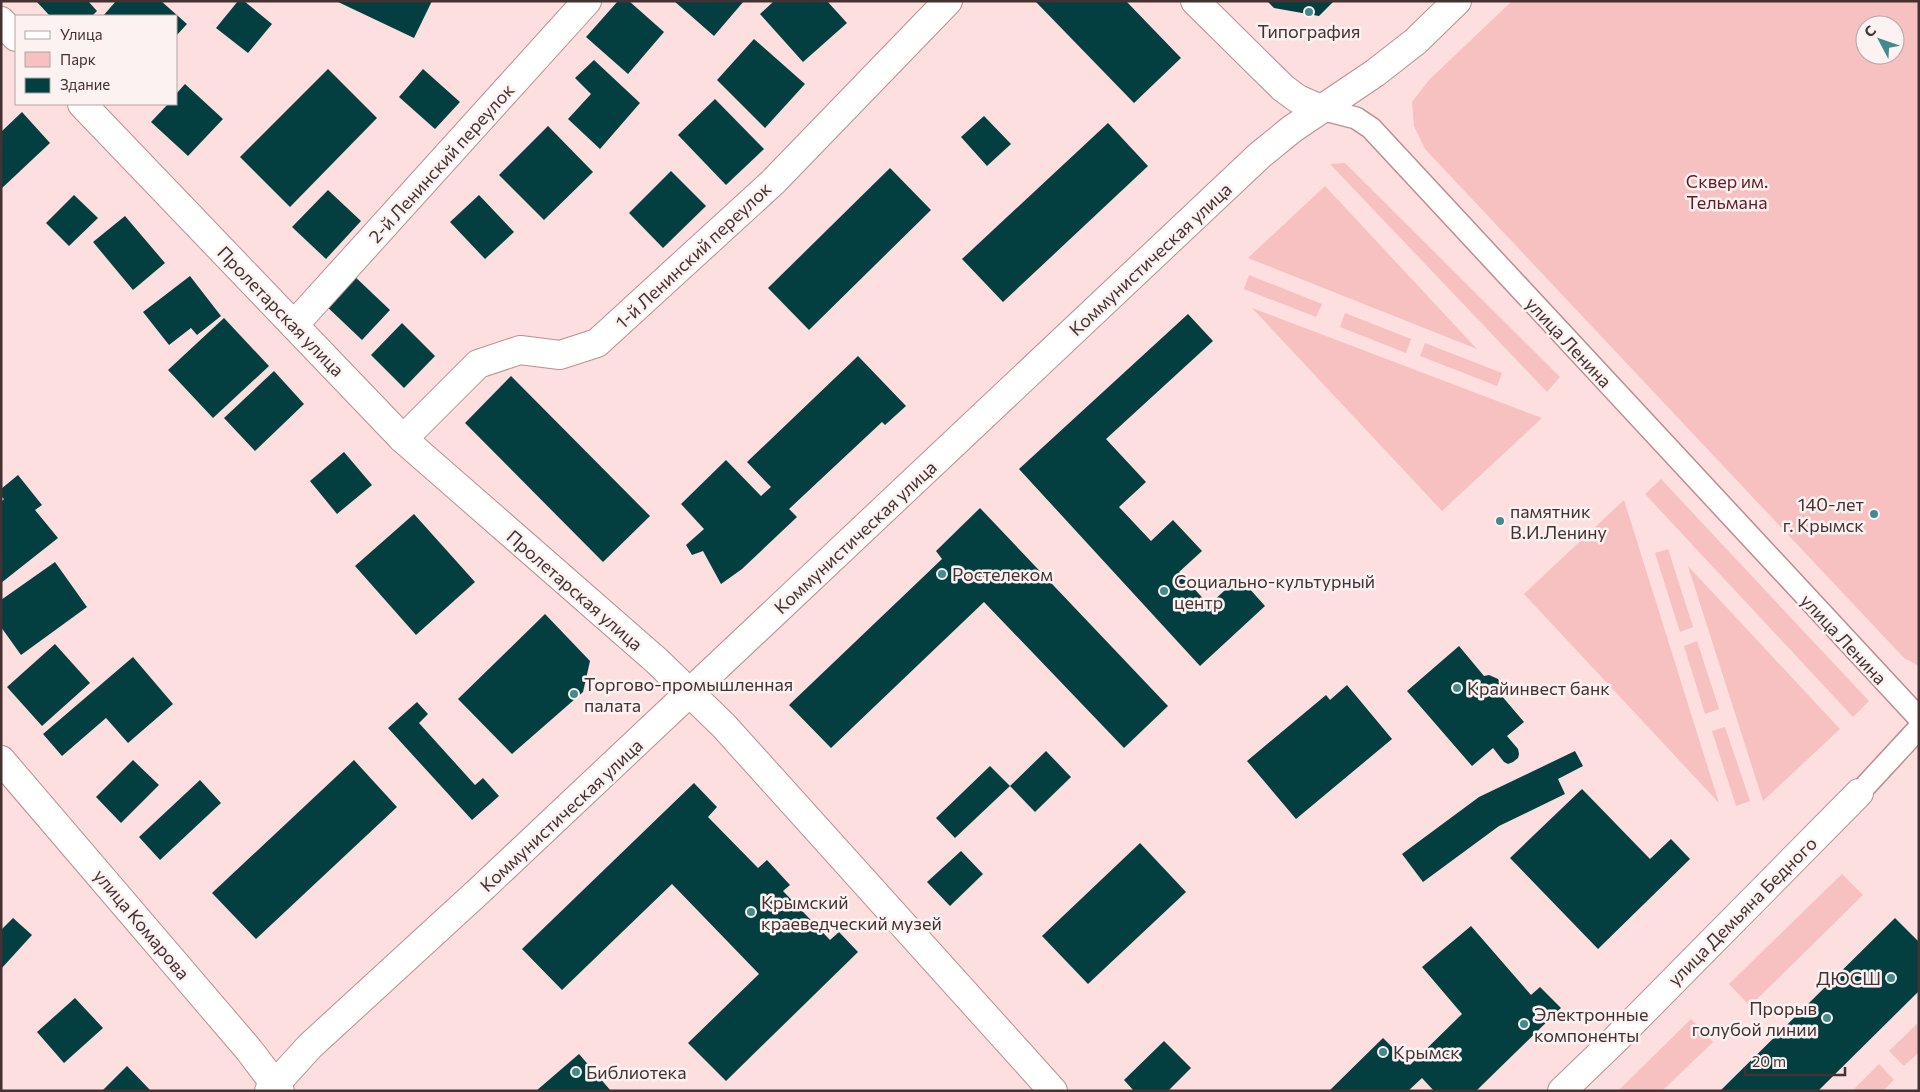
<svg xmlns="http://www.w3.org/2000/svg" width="1920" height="1092" viewBox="0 0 1920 1092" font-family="Commissioner,sans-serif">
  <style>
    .green { fill: #f7c0c1; fill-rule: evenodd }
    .building { fill: #033f41 }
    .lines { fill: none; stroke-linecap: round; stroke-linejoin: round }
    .pedestrian-casing { stroke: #bc8e8f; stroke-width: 24 }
    .minor-casing { stroke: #bc8e8f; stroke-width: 30 }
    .secondary-casing { stroke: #bc8e8f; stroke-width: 30 }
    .pedestrian { stroke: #fff; stroke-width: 21 }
    .minor { stroke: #fff; stroke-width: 28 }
    .secondary { stroke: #fff; stroke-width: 28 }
    .poi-dot { fill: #428a8c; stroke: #fcf2f2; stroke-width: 2 }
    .labels { text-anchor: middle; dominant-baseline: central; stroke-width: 5; stroke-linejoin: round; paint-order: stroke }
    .poi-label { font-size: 18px; fill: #443131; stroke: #fcf2f2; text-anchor: start }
    .street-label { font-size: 18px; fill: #443131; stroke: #fcf2f2 }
    .park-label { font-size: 18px; fill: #681823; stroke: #fcf2f2 }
  </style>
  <rect width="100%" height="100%" fill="#fddfdf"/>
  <g class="green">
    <path d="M 1512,1 L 1919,1 L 1919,666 L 1904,658 L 1425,149 L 1414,126 L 1412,102 L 1429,80 ZM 1865,25 L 1895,25 L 1895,55 L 1865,55 Z"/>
    <path d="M 1345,163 L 1560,377 L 1547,392 L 1330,164 Z"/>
    <path d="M 1325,186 L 1477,349 L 1248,258 Z"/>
    <path d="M 1249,275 L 1322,304 L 1316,317 L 1244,289 Z"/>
    <path d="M 1252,308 L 1542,418 L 1442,511 Z"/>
    <path d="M 1345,313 L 1411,339 L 1406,353 L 1340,327 Z"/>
    <path d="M 1425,343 L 1502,373 L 1497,386 L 1420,356 Z"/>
    <path d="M 1661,479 L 1869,701 L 1853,717 L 1645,494 Z"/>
    <path d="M 1624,500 L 1719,803 L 1524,594 Z"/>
    <path d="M 1668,549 L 1693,627 L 1680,632 L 1655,553 Z"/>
    <path d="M 1688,566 L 1840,729 L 1763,801 Z"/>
    <path d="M 1697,641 L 1719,709 L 1705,714 L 1684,646 Z"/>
    <path d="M 1725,727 L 1750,801 L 1736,806 L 1712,731 Z"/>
    <path d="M 1842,874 L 1863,895 L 1750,1006 L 1729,984 Z"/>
    <path d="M 1691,1019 L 1713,1042 L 1662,1091 L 1618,1091 Z"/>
    <path d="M 1919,1022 L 1919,1052 L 1904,1066 L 1889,1051 Z"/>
    <path d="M 1879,1064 L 1894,1080 L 1883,1091 L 1852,1091 Z"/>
  </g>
  <g class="building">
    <path d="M 36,1 L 88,1 L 97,11 L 92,16 L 50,16 Z"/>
    <path d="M 116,1 L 161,1 L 187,24 L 176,36 L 176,16 L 103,16 Z"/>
    <path d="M 238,1 L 244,1 L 272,24 L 248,53 L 216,28 Z"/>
    <path d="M 336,1 L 432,1 L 414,38 Z"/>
    <path d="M 618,1 L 629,1 L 664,32 L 628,74 L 586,37 Z"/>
    <path d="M 674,1 L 744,1 L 714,36 Z"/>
    <path d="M 774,1 L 827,1 L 847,23 L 803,62 L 760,14 Z"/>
    <path d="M 1035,1 L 1126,1 L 1181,58 L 1134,103 Z"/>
    <path d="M 1267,1 L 1334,1 L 1319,16 L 1274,8 Z"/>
    <path d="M 754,39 L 805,84 L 765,128 L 717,80 Z"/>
    <path d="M 594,60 L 640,103 L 600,149 L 568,119 L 591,94 L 575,78 Z"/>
    <path d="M 328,69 L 377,118 L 290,207 L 240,157 Z"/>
    <path d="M 423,69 L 460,102 L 435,129 L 399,97 Z"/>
    <path d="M 185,84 L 223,119 L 188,156 L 151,122 L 168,104 L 176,104 L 176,94 Z"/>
    <path d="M 715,99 L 764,149 L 726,185 L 678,135 Z"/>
    <path d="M 22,112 L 50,143 L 1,189 L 1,132 Z"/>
    <path d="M 984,116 L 1011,144 L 987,166 L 961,137 Z"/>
    <path d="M 1108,123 L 1148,166 L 1003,302 L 962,259 Z"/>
    <path d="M 548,126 L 593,172 L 544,220 L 499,175 Z"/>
    <path d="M 890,168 L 931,210 L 809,330 L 768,288 Z"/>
    <path d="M 671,171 L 706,206 L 663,248 L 629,213 Z"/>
    <path d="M 328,190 L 361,221 L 326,259 L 292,227 Z"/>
    <path d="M 74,195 L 98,218 L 69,246 L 46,223 Z"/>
    <path d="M 479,195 L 514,232 L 485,259 L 450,222 Z"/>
    <path d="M 125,216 L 165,263 L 133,290 L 93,242 Z"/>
    <path d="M 351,273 L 390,310 L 362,340 L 323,303 Z"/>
    <path d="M 190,276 L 221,316 L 197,335 L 191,328 L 169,345 L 143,312 Z"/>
    <path d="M 1188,314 L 1213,341 L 1106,439 L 1146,482 L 1119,507 L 1151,541 L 1173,520 L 1202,551 L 1179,572 L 1209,605 L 1239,577 L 1265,606 L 1200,666 L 1019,469 Z"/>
    <path d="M 224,318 L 269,366 L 213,418 L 168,370 Z"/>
    <path d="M 402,323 L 435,356 L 404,388 L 371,355 Z"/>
    <path d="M 858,356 L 906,406 L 885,425 L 882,422 L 789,509 L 797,517 L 742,569 L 721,584 L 703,551 L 692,555 L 686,545 L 704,529 L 681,504 L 726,460 L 761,496 L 771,487 L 747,462 Z"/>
    <path d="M 274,371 L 304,404 L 255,451 L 224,418 Z"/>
    <path d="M 511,376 L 650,516 L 603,562 L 465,423 Z"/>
    <path d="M 344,452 L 372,485 L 337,514 L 310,481 Z"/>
    <path d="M 18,475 L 42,505 L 35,510 L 58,538 L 1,583 L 1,502 L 4,499 L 1,496 L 1,489 Z"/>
    <path d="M 980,508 L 1168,706 L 1124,748 L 984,602 L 831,748 L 789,705 L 942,559 L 936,551 Z"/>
    <path d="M 414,514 L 475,582 L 416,635 L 355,566 Z"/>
    <path d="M 55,562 L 87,607 L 21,655 L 1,627 L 1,600 Z"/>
    <path d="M 545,614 L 590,661 L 583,692 L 512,754 L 458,699 Z"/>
    <path d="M 55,644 L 90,683 L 42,726 L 7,687 Z"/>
    <path d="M 1459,646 L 1484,676 L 1489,675 L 1498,679 L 1501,685 L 1501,695 L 1524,722 L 1507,736 L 1518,749 L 1519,754 L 1518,758 L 1513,762 L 1508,764 L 1504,762 L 1493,748 L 1472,766 L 1407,691 Z"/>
    <path d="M 133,657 L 173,704 L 128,743 L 106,718 L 62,756 L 43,734 Z"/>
    <path d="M 1347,685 L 1392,739 L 1296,819 L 1247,761 L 1326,695 L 1330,700 Z"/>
    <path d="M 417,702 L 428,714 L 419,723 L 475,785 L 483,778 L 499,796 L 472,820 L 388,728 Z"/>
    <path d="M 1046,751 L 1071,777 L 1035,812 L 1010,786 Z"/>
    <path d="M 1575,751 L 1583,766 L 1558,779 L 1565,794 L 1499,826 L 1423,882 L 1402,854 L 1479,797 Z"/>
    <path d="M 133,760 L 159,785 L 121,823 L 96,797 Z"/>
    <path d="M 354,760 L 397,807 L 256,939 L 212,893 Z"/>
    <path d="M 990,766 L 1010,786 L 955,838 L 936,818 Z"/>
    <path d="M 200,780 L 221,803 L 160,860 L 139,837 Z"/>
    <path d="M 694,783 L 717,807 L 708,817 L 758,868 L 767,860 L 790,885 L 783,891 L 830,940 L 839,932 L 858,952 L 726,1081 L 688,1043 L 759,974 L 672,884 L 562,990 L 522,949 Z"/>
    <path d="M 1582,789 L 1650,859 L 1671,839 L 1690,859 L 1598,949 L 1510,858 Z"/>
    <path d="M 1140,843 L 1186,892 L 1088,984 L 1042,936 Z"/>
    <path d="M 961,851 L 983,874 L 950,906 L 927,882 Z"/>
    <path d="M 13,918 L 32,935 L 1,969 L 1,930 Z"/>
    <path d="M 1895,918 L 1919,942 L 1919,991 L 1818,1091 L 1720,1091 Z"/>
    <path d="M 1471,926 L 1531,995 L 1540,987 L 1561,1008 L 1476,1091 L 1434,1091 L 1422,1078 L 1408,1091 L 1329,1091 L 1383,1038 L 1410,1065 L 1462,1014 L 1422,967 Z"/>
    <path d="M 75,998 L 103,1028 L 64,1063 L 37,1032 Z"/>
    <path d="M 1164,1041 L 1191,1068 L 1168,1091 L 1134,1091 L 1124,1080 Z"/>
    <path d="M 579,1054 L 611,1091 L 536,1091 Z"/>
    <path d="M 127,1066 L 151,1091 L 102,1091 Z"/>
  </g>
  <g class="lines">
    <g class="pedestrian-casing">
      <g id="pedestrian">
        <path d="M 1321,109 L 1356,118 L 1371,128 L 1919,718"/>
        <path d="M 1859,793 L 1919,728"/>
      </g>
    </g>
    <g class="minor-casing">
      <g id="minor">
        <path d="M 1195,1 L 1283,88 L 1298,99 L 1321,109"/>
        <path d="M 1,21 L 16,37"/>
        <path d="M 82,104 L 403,439 L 657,661 L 724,726 L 1053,1091"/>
        <path d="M 294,325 L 587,1"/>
        <path d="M 403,439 L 478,364 L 520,350 L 560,355 L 597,343 L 773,182 L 948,1"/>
        <path d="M 1562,1091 L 1616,1039 L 1859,793"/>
      </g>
    </g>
    <g class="secondary-casing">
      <g id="secondary">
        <path d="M 1,760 L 249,1050 L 280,1091"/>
        <path d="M 269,1091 L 310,1046 L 480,890 L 1260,155 L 1292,129 L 1375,73 L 1416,41 L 1457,1"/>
      </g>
    </g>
    <use href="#pedestrian" class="pedestrian"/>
    <use href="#minor" class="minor"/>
    <use href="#secondary" class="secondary"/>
  </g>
  <g class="poi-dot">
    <circle cx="1309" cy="12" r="5"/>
    <circle cx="1874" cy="514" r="5"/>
    <circle cx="1500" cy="521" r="5"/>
    <circle cx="942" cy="574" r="5"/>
    <circle cx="1164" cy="591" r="5"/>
    <circle cx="1457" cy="688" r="5"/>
    <circle cx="574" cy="694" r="5"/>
    <circle cx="751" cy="912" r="5"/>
    <circle cx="1891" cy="978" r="5"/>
    <circle cx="1827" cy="1018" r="5"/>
    <circle cx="1524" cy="1024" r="5"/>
    <circle cx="1383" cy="1052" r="5"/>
    <circle cx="576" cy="1072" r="5"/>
  </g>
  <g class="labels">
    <g class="poi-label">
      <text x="1309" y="31" text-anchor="middle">Типография</text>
      <text x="1864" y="504" text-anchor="end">140-лет<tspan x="1864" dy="21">г. Крымск</tspan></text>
      <text x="1510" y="511">памятник<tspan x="1510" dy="21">В.И.Ленину</tspan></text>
      <text x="952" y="574">Ростелеком</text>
      <text x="1174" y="581">Социально-культурный<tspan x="1174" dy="21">центр</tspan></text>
      <text x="584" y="684">Торгово-промышленная<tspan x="584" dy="21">палата</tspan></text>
      <text x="1467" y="688">Крайинвест банк</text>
      <text x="761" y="902">Крымский<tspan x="761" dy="21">краеведческий музей</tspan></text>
      <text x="1881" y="978" text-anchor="end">ДЮСШ</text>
      <text x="1817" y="1008" text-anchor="end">Прорыв<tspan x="1817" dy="21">голубой линии</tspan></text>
      <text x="1534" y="1014">Электронные<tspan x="1534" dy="21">компоненты</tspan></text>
      <text x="1393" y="1052">Крымск</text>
      <text x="586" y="1072">Библиотека</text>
    </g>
    <g class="street-label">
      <text transform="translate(441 163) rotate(-48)">2-й Ленинский переулок</text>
      <text transform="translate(693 255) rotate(-43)">1-й Ленинский переулок</text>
      <text transform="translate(1150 259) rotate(-43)">Коммунистическая улица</text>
      <text transform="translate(281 311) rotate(46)">Пролетарская улица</text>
      <text transform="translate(1569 342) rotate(47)">улица Ленина</text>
      <text transform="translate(855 537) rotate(-43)">Коммунистическая улица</text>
      <text transform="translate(575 590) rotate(41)">Пролетарская улица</text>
      <text transform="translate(1844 639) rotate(47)">улица Ленина</text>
      <text transform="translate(561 815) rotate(-43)">Коммунистическая улица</text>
      <text transform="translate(1742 911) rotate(-45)">улица Демьяна Бедного</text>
      <text transform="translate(142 924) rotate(50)">улица Комарова</text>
    </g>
    <g class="park-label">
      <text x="1727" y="181">Сквер им.<tspan x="1727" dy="21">Тельмана</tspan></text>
    </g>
  </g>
  <rect width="1920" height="1092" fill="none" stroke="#443131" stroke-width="5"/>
  <rect x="15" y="15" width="162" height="90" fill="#fcf2f2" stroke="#b2a5a5"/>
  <rect x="25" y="31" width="25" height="8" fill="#ffffff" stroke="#b2a5a5"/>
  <text x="60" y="40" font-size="15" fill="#443131">Улица</text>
  <rect x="25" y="52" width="25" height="15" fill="#f7c0c1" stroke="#b2a5a5"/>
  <text x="60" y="65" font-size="15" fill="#443131">Парк</text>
  <rect x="25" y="78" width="25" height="15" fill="#033f41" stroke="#b2a5a5"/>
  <text x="60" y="90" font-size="15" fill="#443131">Здание</text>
  <g transform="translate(1880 40) rotate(311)"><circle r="24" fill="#fcf2f2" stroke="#b2a5a5"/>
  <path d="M0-4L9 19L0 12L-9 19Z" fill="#428a8c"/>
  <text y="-8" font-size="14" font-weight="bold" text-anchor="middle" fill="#443131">С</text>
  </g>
  <path d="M1745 1067v8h100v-8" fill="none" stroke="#443131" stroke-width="2.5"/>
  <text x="1752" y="1067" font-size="15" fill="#443131" stroke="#fcf2f2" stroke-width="4" paint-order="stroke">20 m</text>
</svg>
